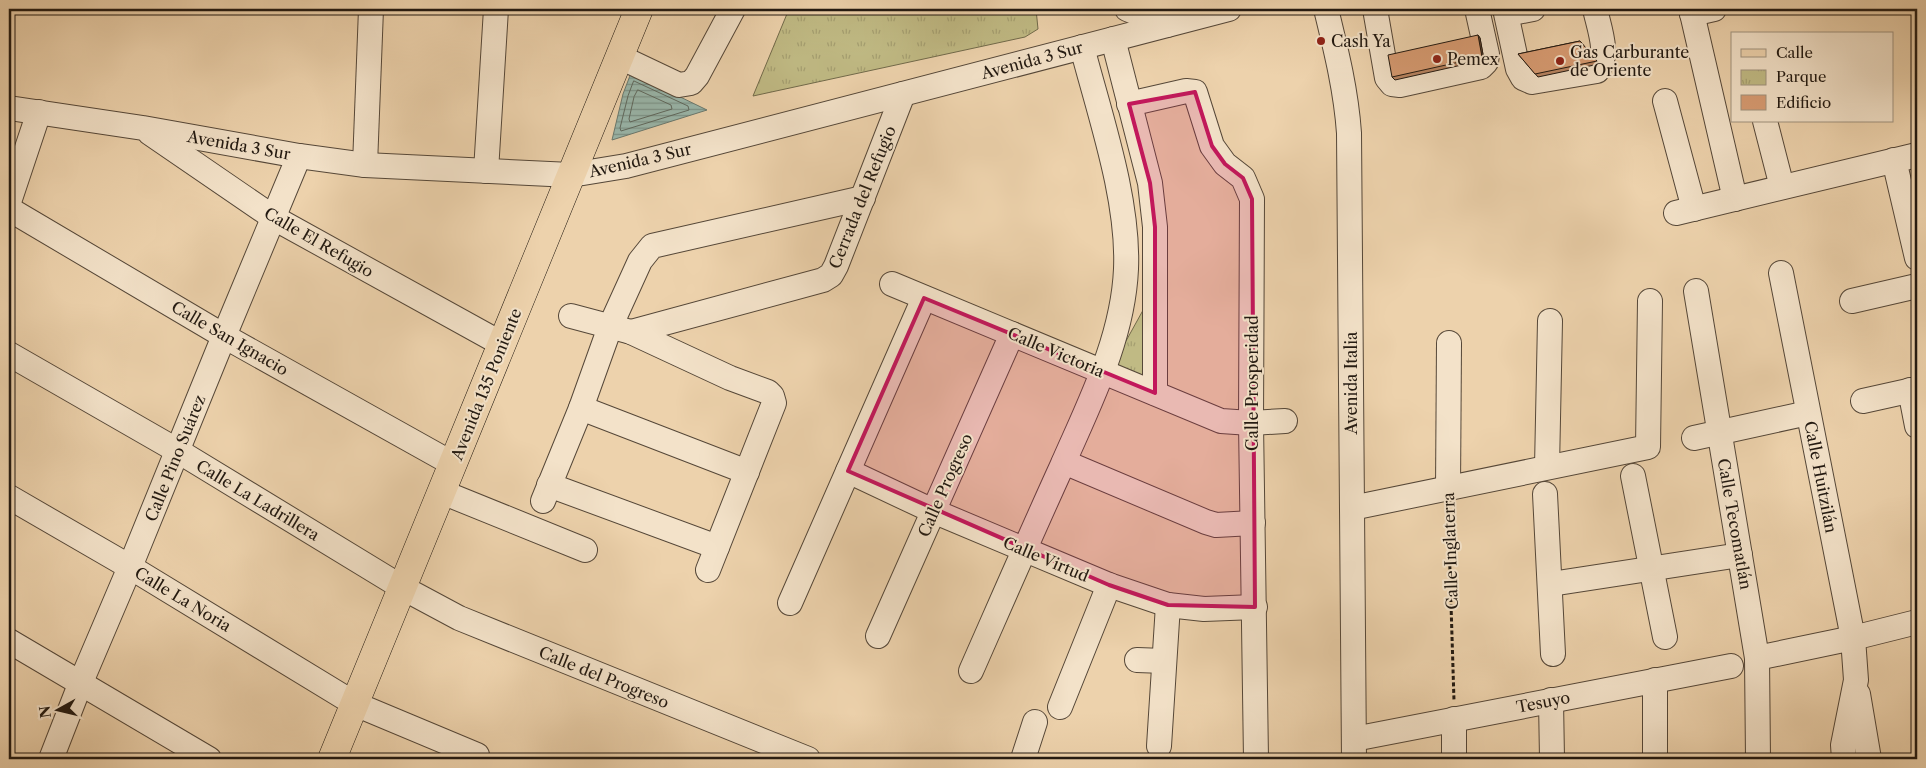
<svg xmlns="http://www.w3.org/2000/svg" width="1926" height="768" viewBox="0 0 1926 768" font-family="'Libre Caslon Text',serif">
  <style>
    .park { fill: url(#park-tufts); stroke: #716a4a }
    .water { fill: url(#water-rules); stroke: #69786e }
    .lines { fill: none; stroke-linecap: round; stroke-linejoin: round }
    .shore { stroke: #5e685e; stroke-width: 1 }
    .minor-casing { stroke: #554738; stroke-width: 26 }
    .major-casing { stroke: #221911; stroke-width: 29 }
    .path { stroke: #221911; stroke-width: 3; stroke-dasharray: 4 2.5; stroke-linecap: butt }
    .minor { stroke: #f3e2c9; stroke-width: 24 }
    .major { stroke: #edd2ac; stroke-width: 28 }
    .wall { fill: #b98562; stroke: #221911 }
    .shaded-wall { fill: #966c50; stroke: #221911 }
    .building { fill: #d79b72; stroke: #221911 }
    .marked { fill: #c2185b; fill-opacity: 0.2; stroke: #c2185b; stroke-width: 4; stroke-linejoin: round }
    .poi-dot { fill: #8f2418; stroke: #f3e2c9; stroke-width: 2 }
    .labels { text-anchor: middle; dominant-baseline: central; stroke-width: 4; stroke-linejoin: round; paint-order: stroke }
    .poi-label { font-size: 16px; fill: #221911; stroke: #f3e2c9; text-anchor: start }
    .street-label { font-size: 16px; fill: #221911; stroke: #f3e2c9 }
  </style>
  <defs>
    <pattern id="park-tufts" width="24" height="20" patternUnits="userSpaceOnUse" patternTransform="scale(1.25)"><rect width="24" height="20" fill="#c0ba84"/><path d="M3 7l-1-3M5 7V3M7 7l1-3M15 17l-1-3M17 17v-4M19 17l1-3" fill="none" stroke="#a59f71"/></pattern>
    <pattern id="water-rules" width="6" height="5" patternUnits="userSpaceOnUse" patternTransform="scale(1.25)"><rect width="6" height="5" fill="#99b7ac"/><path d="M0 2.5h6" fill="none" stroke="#7c948b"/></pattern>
  </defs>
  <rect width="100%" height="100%" fill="#edd2ac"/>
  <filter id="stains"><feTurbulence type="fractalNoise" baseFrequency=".004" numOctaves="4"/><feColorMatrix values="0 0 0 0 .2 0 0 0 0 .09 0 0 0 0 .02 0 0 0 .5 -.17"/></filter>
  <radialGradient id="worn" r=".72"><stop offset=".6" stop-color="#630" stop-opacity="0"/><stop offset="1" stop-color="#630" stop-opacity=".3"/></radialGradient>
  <g class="park">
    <path d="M 789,9 L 1036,9 L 1038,29 L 1025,37 L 753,96 Z"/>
    <path d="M 1147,303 L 1143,383 L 1111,368 Z"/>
  </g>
  <path class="water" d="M 631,73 L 707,110 L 612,140 L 623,94 Z"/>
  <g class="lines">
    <g class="shore">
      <path d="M 634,81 L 688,106 L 689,110 L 621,131 L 620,128 L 628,96 Z"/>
      <path d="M 638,90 L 671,105 L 672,109 L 630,122 L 629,119 L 634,97 Z"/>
    </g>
    <g class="minor-casing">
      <g id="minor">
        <path d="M 1127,9 L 1167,25"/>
        <path d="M 1326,9 C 1336,50 1346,90 1349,133 L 1354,759"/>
        <path d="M 1375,9 L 1387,78 L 1392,84 L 1400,85 L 1481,67 L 1486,62 L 1487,54 L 1477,9"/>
        <path d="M 1505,9 L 1518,69 L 1523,78 L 1532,82 L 1597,71 C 1610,55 1599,28 1595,9"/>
        <path d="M 1691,9 L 1735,199"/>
        <path d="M 1507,14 L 1533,9"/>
        <path d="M 1692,14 L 1714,9"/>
        <path d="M 1113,39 L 1150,183 L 1155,227 L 1155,393"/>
        <path d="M 620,57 L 679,85 L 691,83 L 697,76 L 733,9"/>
        <path d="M 1665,101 L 1694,209"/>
        <path d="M 1129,104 L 1186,91 L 1195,92 L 1212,146 L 1225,164 L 1243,178 L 1252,199 L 1251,423 L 1256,759"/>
        <path d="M 9,108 L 143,128 L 299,156 L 365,165 L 571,175 L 626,166 L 1229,9"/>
        <path d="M 1765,121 L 1782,187"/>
        <path d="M 150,133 L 274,218 L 502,344"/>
        <path d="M 1894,160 L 1917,258"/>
        <path d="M 365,165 L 371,9"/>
        <path d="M 486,171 L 496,9"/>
        <path d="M 9,202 L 39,112"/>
        <path d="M 9,209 L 224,336 L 453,464"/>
        <path d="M 1676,213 L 1917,155"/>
        <path d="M 1781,273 L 1853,638 L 1856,680 L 1843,745 L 1844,759"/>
        <path d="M 892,284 L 1221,421 L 1251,423 L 1285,421"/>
        <path d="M 1696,291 L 1757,658 L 1758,759"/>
        <path d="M 1852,301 L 1917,286"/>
        <path d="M 571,316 L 631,332 L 730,378 L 768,392 L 772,396 L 774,403 L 708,570"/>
        <path d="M 631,332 L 823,280 L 831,275 L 836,266 L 903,94"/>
        <path d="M 9,354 L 178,451 L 403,588 L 459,618 L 808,759"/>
        <path d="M 1910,390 L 1917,426"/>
        <path d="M 1863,401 L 1917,389"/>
        <path d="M 581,408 L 747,472"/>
        <path d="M 1694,438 L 1808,413"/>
        <path d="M 1064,462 L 1206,522 L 1216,525 L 1253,523"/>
        <path d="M 1547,467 L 1550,321"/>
        <path d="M 848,471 L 933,511 L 1109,585 L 1168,605 L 1204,609 L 1255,607"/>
        <path d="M 1633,476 L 1665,637"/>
        <path d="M 549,485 L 717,547"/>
        <path d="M 1448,489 L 1449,343"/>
        <path d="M 442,492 L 585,550"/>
        <path d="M 1545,494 L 1553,654"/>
        <path d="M 9,497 L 130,567 L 355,704 L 477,755"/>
        <path d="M 543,501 L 581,408 L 610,327 L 640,261 L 652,246 L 863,198"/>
        <path d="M 1352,508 L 1648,447 L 1650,301"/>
        <path d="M 1551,584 L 1740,555"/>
        <path d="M 790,603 L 924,298"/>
        <path d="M 878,636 L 1012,334"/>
        <path d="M 9,641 L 209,759"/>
        <path d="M 1757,658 L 1853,638 L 1917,622"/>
        <path d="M 1137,660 L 1164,661"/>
        <path d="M 971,671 C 1001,603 1031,534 1062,466 C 1089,404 1123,339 1126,269 C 1129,199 1100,116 1082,47"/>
        <path d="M 1655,680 L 1655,759"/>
        <path d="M 1858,694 L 1869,759"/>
        <path d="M 1551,700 L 1552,759"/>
        <path d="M 1060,707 L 1109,585"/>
        <path d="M 1354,739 L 1731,666"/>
        <path d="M 1159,746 L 1168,605"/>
        <path d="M 51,759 L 81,682 L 130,567 L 224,336 L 299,156"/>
        <path d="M 1023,759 L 1035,722"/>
        <path d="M 1454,759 L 1454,719"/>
      </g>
    </g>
    <g class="major-casing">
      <path id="major" d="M 332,759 L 639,9"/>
    </g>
    <path class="path" d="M 1448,507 L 1454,701"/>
    <use href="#minor" class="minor"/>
    <use href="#major" class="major"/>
  </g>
  <g class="wall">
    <path d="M 1478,35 L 1480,38 L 1484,60 L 1395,80 L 1392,77 Z"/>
    <path d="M 1580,41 L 1599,64 L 1538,77 L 1518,54 Z"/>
  </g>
  <path class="shaded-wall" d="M 1478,35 L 1480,38 L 1484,60 L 1482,57 Z"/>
  <g class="building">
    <path d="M 1478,35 L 1482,57 L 1392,77 L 1388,55 Z"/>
    <path d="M 1580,41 L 1597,61 L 1535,74 L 1518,54 Z"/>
  </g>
  <path class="marked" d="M 1195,92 L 1212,146 L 1225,164 L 1243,178 L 1252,199 L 1255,607 L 1168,605 L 1109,585 L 848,471 L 924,298 L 1155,393 L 1155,227 L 1150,183 L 1129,104 Z"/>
  <g class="poi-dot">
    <circle cx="1321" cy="41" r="5"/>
    <circle cx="1437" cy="59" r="5"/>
    <circle cx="1560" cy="61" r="5"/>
  </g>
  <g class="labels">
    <g class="poi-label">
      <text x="1331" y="41">Cash Ya</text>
      <text x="1570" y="52">Gas Carburante<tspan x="1570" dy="18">de Oriente</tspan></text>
      <text x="1447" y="59">Pemex</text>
    </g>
    <g class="street-label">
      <text transform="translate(1032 60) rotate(-15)">Avenida 3 Sur</text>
      <text transform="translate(239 145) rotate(10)">Avenida 3 Sur</text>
      <text transform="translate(640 160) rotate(-13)">Avenida 3 Sur</text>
      <text transform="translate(862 197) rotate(-68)">Cerrada del Refugio</text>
      <text transform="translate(319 242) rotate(30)">Calle El Refugio</text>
      <text transform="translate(230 338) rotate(30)">Calle San Ignacio</text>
      <text transform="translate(1056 352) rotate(23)">Calle Victoria</text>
      <text transform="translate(1252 383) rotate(-90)">Calle Prosperidad</text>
      <text transform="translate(1351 383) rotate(-90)">Avenida Italia</text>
      <text transform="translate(486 384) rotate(-68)">Avenida 135 Poniente</text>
      <text transform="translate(175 458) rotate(-68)">Calle Pino Suárez</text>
      <text transform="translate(1821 477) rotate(79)">Calle Huitzilán</text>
      <text transform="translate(945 485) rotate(-66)">Calle Progreso</text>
      <text transform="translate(258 500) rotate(31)">Calle La Ladrillera</text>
      <text transform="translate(1735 524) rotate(80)">Calle Tecomatlán</text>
      <text transform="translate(1450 551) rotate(-92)">Calle Inglaterra</text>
      <text transform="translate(1046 559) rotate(23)">Calle Virtud</text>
      <text transform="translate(183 599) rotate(31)">Calle La Noria</text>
      <text transform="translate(604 677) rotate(22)">Calle del Progreso</text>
      <text transform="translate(1543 702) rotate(-11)">Tesuyo</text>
    </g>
  </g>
  <rect width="1926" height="768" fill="none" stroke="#edd2ac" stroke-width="30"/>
  <rect x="10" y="10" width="1906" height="748" fill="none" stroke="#221911" stroke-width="2.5"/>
  <rect x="15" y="15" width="1896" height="738" fill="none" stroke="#221911"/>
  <rect x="1731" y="32" width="162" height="90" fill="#f3e2c9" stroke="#9f927f"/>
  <rect x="1741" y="49" width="25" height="8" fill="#edd2ac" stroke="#9f927f"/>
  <text x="1776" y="58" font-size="15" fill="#221911">Calle</text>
  <rect x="1741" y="70" width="25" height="15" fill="url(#park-tufts)" stroke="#9f927f"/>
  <text x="1776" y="82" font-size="15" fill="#221911">Parque</text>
  <rect x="1741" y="95" width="25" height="15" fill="#d79b72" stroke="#9f927f"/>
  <text x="1776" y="108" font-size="15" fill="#221911">Edificio</text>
  <g transform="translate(58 710) rotate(262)" stroke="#f3e2c9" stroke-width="4" paint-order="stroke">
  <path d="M0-4L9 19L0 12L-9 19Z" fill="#221911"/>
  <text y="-8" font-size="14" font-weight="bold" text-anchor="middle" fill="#221911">N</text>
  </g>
  <rect width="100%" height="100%" filter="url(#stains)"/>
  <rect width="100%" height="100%" fill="url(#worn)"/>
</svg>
